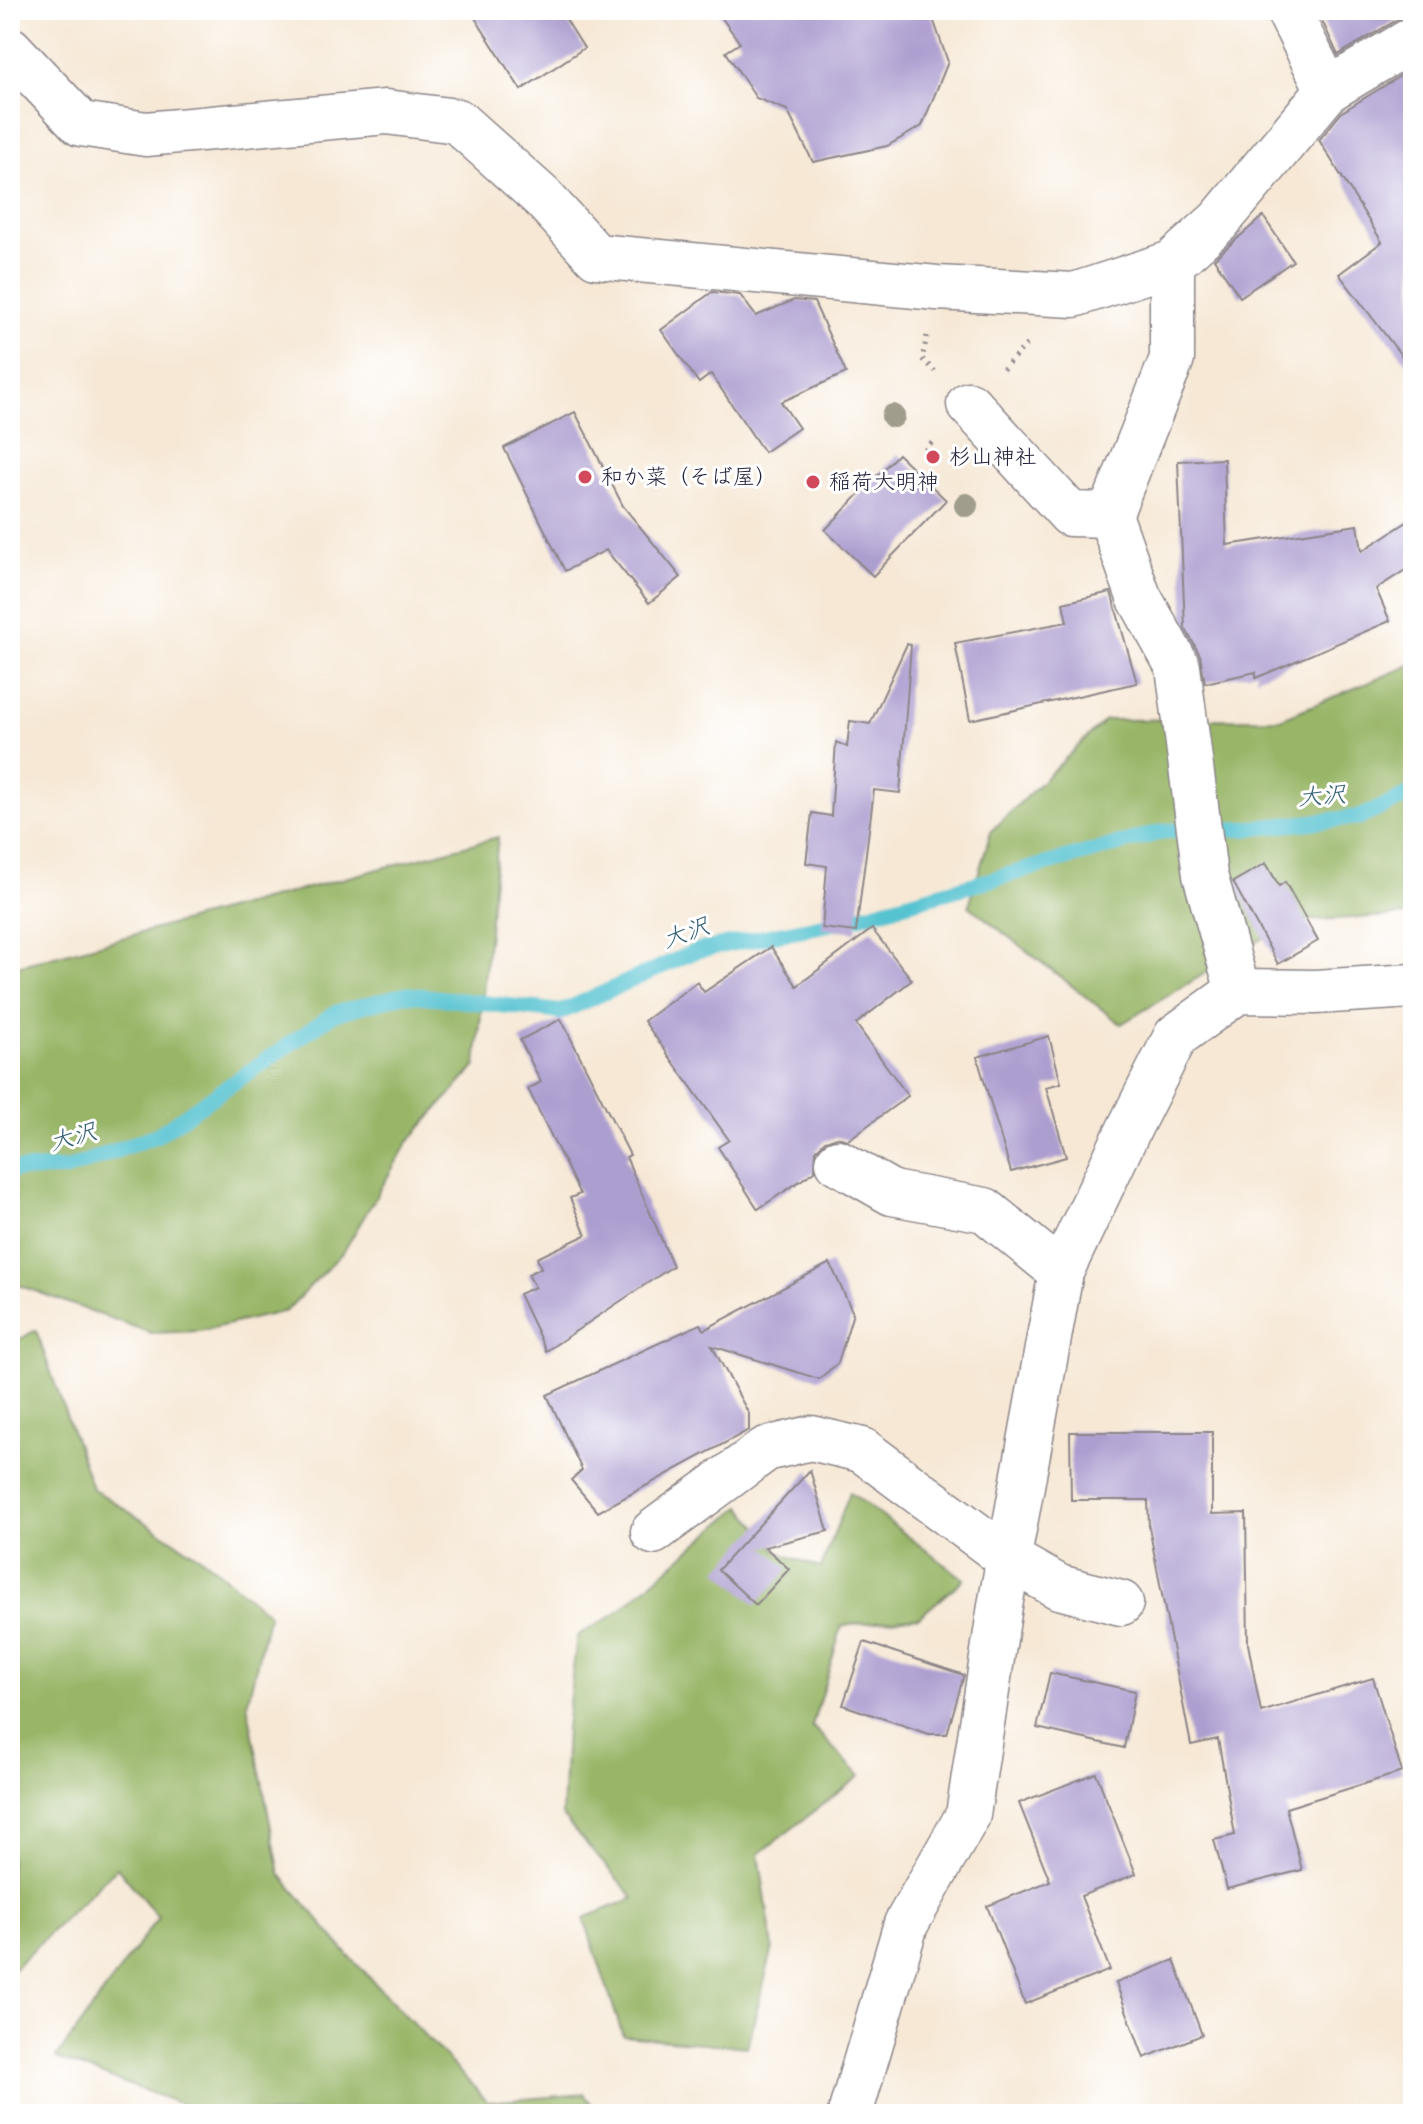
<svg xmlns="http://www.w3.org/2000/svg" width="1423" height="2124" viewBox="0 0 1423 2124" font-family="Pangolin,'Klee One',sans-serif">
  <style>
    .forest { fill: #99b668; stroke: #5e6c52; stroke-width: 2 }
    .lines { fill: none; stroke-linecap: round; stroke-linejoin: round }
    .stream { stroke: #57c3d1; stroke-width: 16 }
    .building { fill: #ad9ed0 }
    .minor-casing { stroke: #8c8588; stroke-width: 47 }
    .path { stroke: #8c8588; stroke-width: 5; stroke-dasharray: 2 6; stroke-linecap: butt }
    .minor { stroke: #fff; stroke-width: 44 }
    .tree { fill: #a09d8c }
    .poi-dot { fill: #d1495b; stroke: #fff; stroke-width: 3 }
    .labels { text-anchor: middle; dominant-baseline: central; stroke-width: 6; stroke-linejoin: round; paint-order: stroke }
    .poi-label { font-size: 22px; fill: #22223b; stroke: #fff; text-anchor: start }
    .water-label { font-size: 24px; font-style: italic; fill: #376277; stroke: #fff }
  </style>
  <rect width="100%" height="100%" fill="#fff"/>
  <filter id="ink" filterUnits="userSpaceOnUse"><feTurbulence type="fractalNoise" baseFrequency=".0125" numOctaves="2"/><feDisplacementMap in="SourceGraphic" scale="16" xChannelSelector="R" yChannelSelector="G"/><feConvolveMatrix kernelMatrix="1 2 1 2 8 2 1 2 1" color-interpolation-filters="sRGB"/></filter>
  <filter id="wash" filterUnits="userSpaceOnUse"><feTurbulence type="fractalNoise" baseFrequency=".006" numOctaves="4" result="noise"/><feDisplacementMap in="SourceGraphic" scale="32" xChannelSelector="R" yChannelSelector="G"/><feGaussianBlur stdDeviation="1.8" result="paint"/><feColorMatrix in="noise" values="0 0 0 0 0 0 0 0 0 0 0 0 0 0 0 0 0 1.4 0 .05"/><feComposite in="paint" operator="in"/></filter>
  <g filter="url(#wash)">
    <rect width="100%" height="100%" fill="#f6e8d5"/>
    <g class="forest">
      <path d="M 1413,664 L 1413,915 L 1292,921 L 1121,1024 L 969,906 L 991,831 L 1105,720 L 1280,719 Z"/>
      <path d="M 498,837 L 476,1066 L 408,1142 L 344,1251 L 286,1311 L 200,1331 L 151,1333 L 10,1282 L 10,968 Z"/>
      <path d="M 36,1330 L 92,1488 L 206,1561 L 269,1614 L 247,1704 L 280,1874 L 348,1955 L 488,2102 L 584,2094 L 600,2114 L 194,2114 L 184,2105 L 56,2058 L 158,1917 L 117,1867 L 10,1972 L 10,1345 Z"/>
      <path d="M 850,1492 L 964,1579 L 919,1617 L 842,1626 L 812,1726 L 860,1776 L 759,1854 L 773,1948 L 747,2047 L 623,2036 L 584,1918 L 634,1898 L 562,1816 L 566,1728 L 577,1636 L 615,1614 L 741,1506 L 779,1553 L 821,1568 Z"/>
    </g>
    <g class="lines">
      <path class="stream" d="M 10,1170 L 67,1169 L 157,1135 L 335,1013 L 406,994 L 561,1012 L 696,951 L 843,921 L 1165,831 L 1244,829 L 1361,817 L 1413,793"/>
    </g>
    <g id="blocks">
      <g class="building">
        <path d="M 470,10 L 560,10 L 584,48 L 521,90 Z"/>
        <path d="M 716,10 L 930,10 L 948,62 L 922,126 L 887,146 L 813,162 L 787,110 L 756,98 L 726,52 L 740,43 Z"/>
        <path d="M 1317,10 L 1413,10 L 1413,14 L 1400,18 L 1338,55 Z"/>
        <path d="M 1413,68 L 1413,371 L 1339,274 L 1382,242 L 1319,140 L 1342,112 Z"/>
        <path d="M 1263,216 L 1293,261 L 1240,297 L 1214,259 Z"/>
        <path d="M 712,292 L 740,295 L 756,316 L 794,300 L 814,302 L 846,373 L 781,402 L 799,428 L 764,452 L 711,374 L 699,383 L 661,330 Z"/>
        <path d="M 575,412 L 623,506 L 681,577 L 649,603 L 606,550 L 565,571 L 504,448 Z"/>
        <path d="M 898,454 L 946,500 L 873,576 L 825,530 Z"/>
        <path d="M 1224,459 L 1227,545 L 1358,525 L 1362,551 L 1413,518 L 1413,565 L 1376,589 L 1390,621 L 1256,678 L 1256,672 L 1205,683 L 1200,655 L 1185,628 L 1178,461 Z"/>
        <path d="M 1111,592 L 1137,683 L 970,720 L 955,643 L 1067,622 L 1063,603 Z"/>
        <path d="M 907,644 L 911,645 L 900,793 L 874,790 L 856,932 L 822,928 L 827,866 L 806,863 L 812,813 L 831,816 L 836,742 L 847,747 L 850,721 L 870,724 Z"/>
        <path d="M 1266,863 L 1279,886 L 1285,882 L 1318,941 L 1278,964 L 1233,882 Z"/>
        <path d="M 872,929 L 912,980 L 856,1024 L 908,1096 L 848,1140 L 837,1137 L 825,1141 L 816,1150 L 815,1171 L 758,1209 L 718,1147 L 729,1140 L 644,1021 L 697,982 L 704,992 L 771,947 L 797,986 Z"/>
        <path d="M 561,1019 L 630,1155 L 626,1157 L 673,1266 L 546,1351 L 519,1294 L 535,1287 L 528,1274 L 541,1268 L 537,1258 L 586,1235 L 570,1198 L 580,1194 L 528,1089 L 541,1082 L 520,1040 Z"/>
        <path d="M 1049,1036 L 1061,1083 L 1046,1087 L 1066,1157 L 1011,1172 L 977,1057 Z"/>
        <path d="M 830,1263 L 853,1313 L 838,1363 L 819,1379 L 712,1346 L 749,1414 L 749,1430 L 598,1512 L 571,1480 L 582,1470 L 547,1395 L 700,1324 L 704,1330 Z"/>
        <path d="M 1070,1432 L 1212,1432 L 1212,1514 L 1246,1513 L 1248,1644 L 1261,1712 L 1373,1678 L 1402,1772 L 1286,1808 L 1302,1870 L 1227,1889 L 1214,1840 L 1235,1835 L 1218,1739 L 1191,1745 L 1149,1527 L 1148,1500 L 1071,1500 Z"/>
        <path d="M 810,1470 L 828,1531 L 765,1547 L 789,1569 L 756,1605 L 718,1570 Z"/>
        <path d="M 864,1642 L 964,1675 L 947,1734 L 929,1734 L 843,1705 Z"/>
        <path d="M 1050,1673 L 1135,1691 L 1124,1748 L 1037,1728 Z"/>
        <path d="M 1096,1773 L 1136,1874 L 1081,1896 L 1110,1970 L 1025,2004 L 987,1906 L 1050,1881 L 1019,1803 Z"/>
        <path d="M 1174,1960 L 1202,2035 L 1144,2058 L 1116,1983 Z"/>
      </g>
    </g>
  </g>
  <g filter="url(#ink)">
    <use href="#blocks" fill-opacity="0" stroke="#8c8588" stroke-width="2"/>
    <g class="lines">
      <g class="minor-casing">
        <g id="minor">
          <path d="M 1288,10 L 1328,90"/>
          <path d="M 10,49 L 81,124 L 146,134 L 386,112 L 457,121 L 542,197 L 596,256 L 937,288 L 1074,295 L 1172,263 L 1219,221 L 1328,90 L 1413,39"/>
          <path d="M 1172,263 L 1172,359 L 1110,515 L 1139,597 L 1178,667 L 1205,875 L 1238,991"/>
          <path d="M 969,404 L 1070,514 L 1110,515"/>
          <path d="M 838,1162 L 892,1193 L 985,1210 L 1061,1272"/>
          <path d="M 653,1532 L 766,1449 L 811,1438 L 862,1450 L 1009,1559 L 1059,1587 L 1121,1603"/>
          <path d="M 850,2114 L 906,1924 L 968,1815 L 1000,1606 L 1061,1272 L 1128,1131 L 1176,1036 L 1238,991 L 1315,992 L 1413,986"/>
        </g>
      </g>
      <g class="path">
        <path d="M 927,336 L 922,359 L 935,371"/>
        <path d="M 1003,369 L 1029,342"/>
        <path d="M 925,450 L 935,439"/>
      </g>
      <use href="#minor" class="minor"/>
    </g>
    <g class="tree">
      <circle cx="893" cy="416" r="12"/>
      <circle cx="966" cy="505" r="12"/>
    </g>
  </g>
  <g class="poi-dot">
    <circle cx="933" cy="457" r="8"/>
    <circle cx="585" cy="477" r="8"/>
    <circle cx="813" cy="482" r="8"/>
  </g>
  <g class="labels">
    <g class="poi-label">
      <text x="949" y="457">杉山神社</text>
      <text x="601" y="477">和か菜（そば屋）</text>
      <text x="829" y="482">稲荷大明神</text>
    </g>
    <g class="water-label">
      <text transform="translate(1322 796) rotate(-4)">大沢</text>
      <text transform="translate(686 933) rotate(-19)">大沢</text>
      <text transform="translate(73 1137) rotate(-15)">大沢</text>
    </g>
  </g>
  <rect width="1423" height="2124" fill="none" stroke="#fff" stroke-width="40"/>
</svg>
